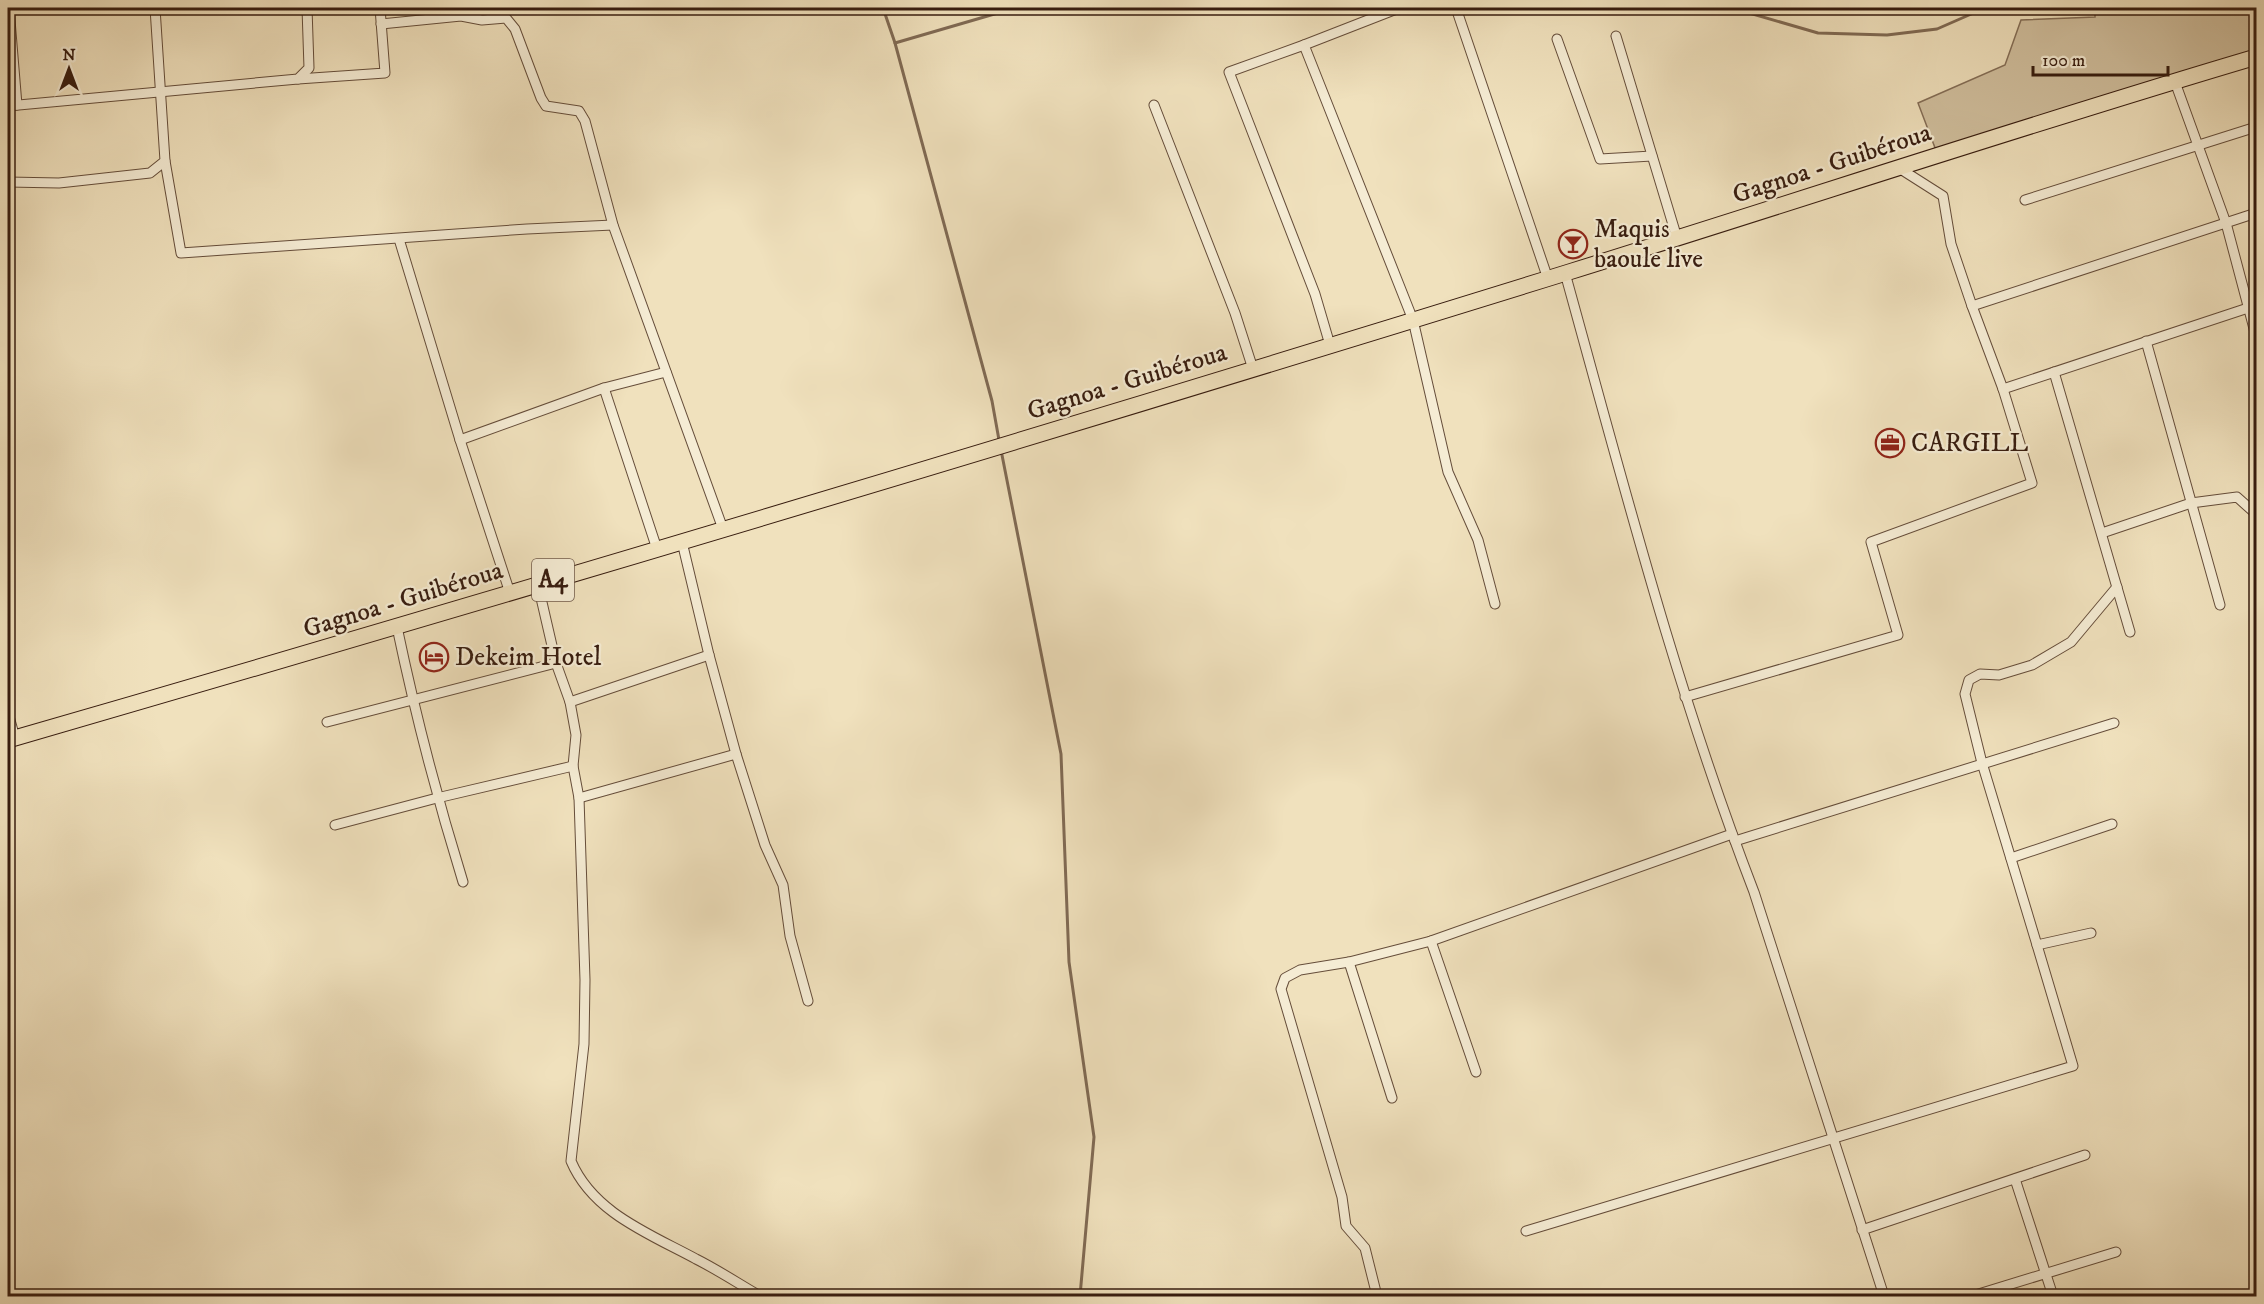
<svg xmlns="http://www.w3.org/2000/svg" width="2264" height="1304" viewBox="0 0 2264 1304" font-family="'IM FELL DW Pica',serif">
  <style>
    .grass { fill: #d1c09f; stroke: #846e57; stroke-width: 1.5 }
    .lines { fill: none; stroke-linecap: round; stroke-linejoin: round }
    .stream { stroke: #806a54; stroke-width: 3 }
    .minor-casing { stroke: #654d3a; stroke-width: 11 }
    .primary-casing { stroke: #371c0f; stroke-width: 17 }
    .minor { stroke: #f5ecd4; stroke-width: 9 }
    .primary { stroke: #f0e1bd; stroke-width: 15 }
    .labels { text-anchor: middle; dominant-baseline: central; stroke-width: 4.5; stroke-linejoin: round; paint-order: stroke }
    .shield { fill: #f5ecd4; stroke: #705a4a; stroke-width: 1.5 }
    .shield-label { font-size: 24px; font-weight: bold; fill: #371c0f }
    .street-label { font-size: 26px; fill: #371c0f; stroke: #f5ecd4 }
    .poi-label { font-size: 26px; fill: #371c0f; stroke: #f5ecd4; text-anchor: start }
  </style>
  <rect width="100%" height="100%" fill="#f0e1bd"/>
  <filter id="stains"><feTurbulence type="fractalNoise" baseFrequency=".00333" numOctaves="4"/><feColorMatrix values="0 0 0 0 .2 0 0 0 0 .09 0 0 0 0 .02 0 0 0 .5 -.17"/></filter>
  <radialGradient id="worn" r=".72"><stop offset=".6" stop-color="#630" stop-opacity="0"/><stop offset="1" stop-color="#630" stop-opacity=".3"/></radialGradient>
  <path class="grass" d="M 2095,8 L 2256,8 L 2256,56 L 1937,153 L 1918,103 L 2005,65 L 2021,20 L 2095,17 Z"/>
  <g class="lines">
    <g class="stream">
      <path d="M 883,8 L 895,43 L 992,401 L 999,440"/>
      <path d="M 1732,8 L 1818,33 L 1887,35 L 1937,29 L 1985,8"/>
      <path d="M 895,43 L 1015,8"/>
      <path d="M 1001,450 L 1061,754 L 1069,962 L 1094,1137 L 1080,1296"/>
    </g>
    <g class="minor-casing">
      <g id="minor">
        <path d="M 9,8 L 17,105"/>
        <path d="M 1456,8 L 1548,279"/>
        <path d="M 381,24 L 461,16 L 482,20 L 506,18 L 515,29 L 541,98 L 546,106 L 579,111 L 585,121 L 613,225 L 723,529"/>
        <path d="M 1616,36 L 1677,238"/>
        <path d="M 1557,39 L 1600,159 L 1652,156"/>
        <path d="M 1304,45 L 1399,8"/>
        <path d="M 298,79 L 385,73 L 380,8"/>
        <path d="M 2175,82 L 2226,223 L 2256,336"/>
        <path d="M 1154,105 L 1235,313 L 1253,369"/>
        <path d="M 8,106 L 298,79 L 309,68 L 307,8"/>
        <path d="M 165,161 L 181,253 L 527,229 L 613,225"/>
        <path d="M 1899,168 L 1943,196 L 1951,244 L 1972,306 L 2256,213"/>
        <path d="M 8,182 L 59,183 L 150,173 L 165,161 L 155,8"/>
        <path d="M 2025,200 L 2256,127"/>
        <path d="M 399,239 L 460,440 L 510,593"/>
        <path d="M 1565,273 C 1623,482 1676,690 1754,892 L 1884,1296"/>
        <path d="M 2146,341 L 2220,605"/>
        <path d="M 1330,345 L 1315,294 L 1229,72 L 1304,45 L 1413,320 L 1448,472 L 1478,540 L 1495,604"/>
        <path d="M 2054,372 L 2130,632"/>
        <path d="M 604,388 L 657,549"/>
        <path d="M 2003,389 L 2248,308"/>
        <path d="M 460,440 L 604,388 L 666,372"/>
        <path d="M 2102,533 L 2191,503 L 2237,497 L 2256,514"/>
        <path d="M 682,542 L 709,655 L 736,754 L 765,845 L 783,885 L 790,936 L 808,1001"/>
        <path d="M 538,585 L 556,663 L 570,702 L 576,735 L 573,766 L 579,798 L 585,980 L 584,1044 L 571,1161 C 593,1213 650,1234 696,1259 C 718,1270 739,1284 760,1296"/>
        <path d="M 397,627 C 415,713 437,798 463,882"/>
        <path d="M 1685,697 L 1898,635 L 1871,542 L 2032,483 L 2003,389 L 1972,306"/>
        <path d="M 570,702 L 709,655"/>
        <path d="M 8,713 L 15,738"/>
        <path d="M 327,722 L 556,663"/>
        <path d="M 579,798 L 736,754"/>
        <path d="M 335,825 L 437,798 L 573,766"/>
        <path d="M 1735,841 L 2114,723"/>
        <path d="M 2011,858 L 2112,824"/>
        <path d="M 2091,933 L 2037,945 L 1982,763 L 1965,694 L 1969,680 L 1980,674 L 1999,675 L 2032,665 L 2071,642 L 2117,587"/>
        <path d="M 1431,941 L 1476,1072"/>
        <path d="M 1349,962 L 1392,1098"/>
        <path d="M 2015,1179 L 2053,1296"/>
        <path d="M 1862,1230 L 2085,1155"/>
        <path d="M 1526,1231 L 2073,1066 L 2037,945"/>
        <path d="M 1377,1296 L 1365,1248 L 1346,1226 L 1342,1197 L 1281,989 L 1285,978 L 1300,970 L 1349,962 L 1431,941 L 1732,834"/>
        <path d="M 1972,1296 L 2116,1252"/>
      </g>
    </g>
    <g class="primary-casing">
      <path id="primary" d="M 8,740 C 529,589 1050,433 1569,272 C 1798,201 2026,125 2256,57"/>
    </g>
    <use href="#minor" class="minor"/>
    <use href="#primary" class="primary"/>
  </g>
  <defs>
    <g id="bar-ring" transform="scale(1.5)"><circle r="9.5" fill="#f5ecd4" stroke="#8f2418" stroke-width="1.5"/><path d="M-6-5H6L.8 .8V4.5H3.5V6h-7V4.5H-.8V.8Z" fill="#8f2418"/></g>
    <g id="office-ring" transform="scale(1.5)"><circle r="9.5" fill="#f5ecd4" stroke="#8f2418" stroke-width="1.5"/><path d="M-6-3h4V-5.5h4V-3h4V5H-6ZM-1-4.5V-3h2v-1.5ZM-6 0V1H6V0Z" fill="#8f2418"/></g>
    <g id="hotel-ring" transform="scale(1.5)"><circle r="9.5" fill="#f5ecd4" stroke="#8f2418" stroke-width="1.5"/><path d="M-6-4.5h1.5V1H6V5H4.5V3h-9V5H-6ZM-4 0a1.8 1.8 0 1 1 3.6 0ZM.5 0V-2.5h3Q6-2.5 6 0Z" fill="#8f2418"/></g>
  </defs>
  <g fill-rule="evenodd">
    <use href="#bar-ring" x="1573" y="244"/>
    <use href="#office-ring" x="1890" y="443"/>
    <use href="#hotel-ring" x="434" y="657"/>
  </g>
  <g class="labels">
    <rect class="shield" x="532" y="559" width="42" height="42" rx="4.5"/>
    <g class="shield-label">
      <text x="553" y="580">A4</text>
    </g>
    <g class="street-label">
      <text transform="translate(1832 164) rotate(-18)">Gagnoa - Guibéroua</text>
      <text transform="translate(1127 382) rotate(-17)">Gagnoa - Guibéroua</text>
      <text transform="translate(403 600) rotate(-17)">Gagnoa - Guibéroua</text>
    </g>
    <g class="poi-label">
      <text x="1594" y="229">Maquis<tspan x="1594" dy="30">baoule live</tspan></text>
      <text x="1911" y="443">CARGILL</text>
      <text x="455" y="657">Dekeim Hotel</text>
    </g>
  </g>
  <rect width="2264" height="1304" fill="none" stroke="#f0e1bd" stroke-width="30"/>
  <rect x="9" y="9" width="2246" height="1286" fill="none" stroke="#371c0f" stroke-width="3"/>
  <rect x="15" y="15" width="2234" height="1274" fill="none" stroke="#371c0f" stroke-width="1.5"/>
  <g transform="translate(69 69)" stroke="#f5ecd4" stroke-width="4.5" paint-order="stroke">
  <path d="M0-4.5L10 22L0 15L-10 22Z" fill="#371c0f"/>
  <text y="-9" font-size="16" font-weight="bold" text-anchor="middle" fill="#371c0f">N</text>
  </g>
  <path d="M2033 66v9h135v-9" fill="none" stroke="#371c0f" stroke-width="3"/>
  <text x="2042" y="66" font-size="18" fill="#371c0f" stroke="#f5ecd4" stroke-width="4.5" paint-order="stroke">100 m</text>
  <rect width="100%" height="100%" filter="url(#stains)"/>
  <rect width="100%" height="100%" fill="url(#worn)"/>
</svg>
